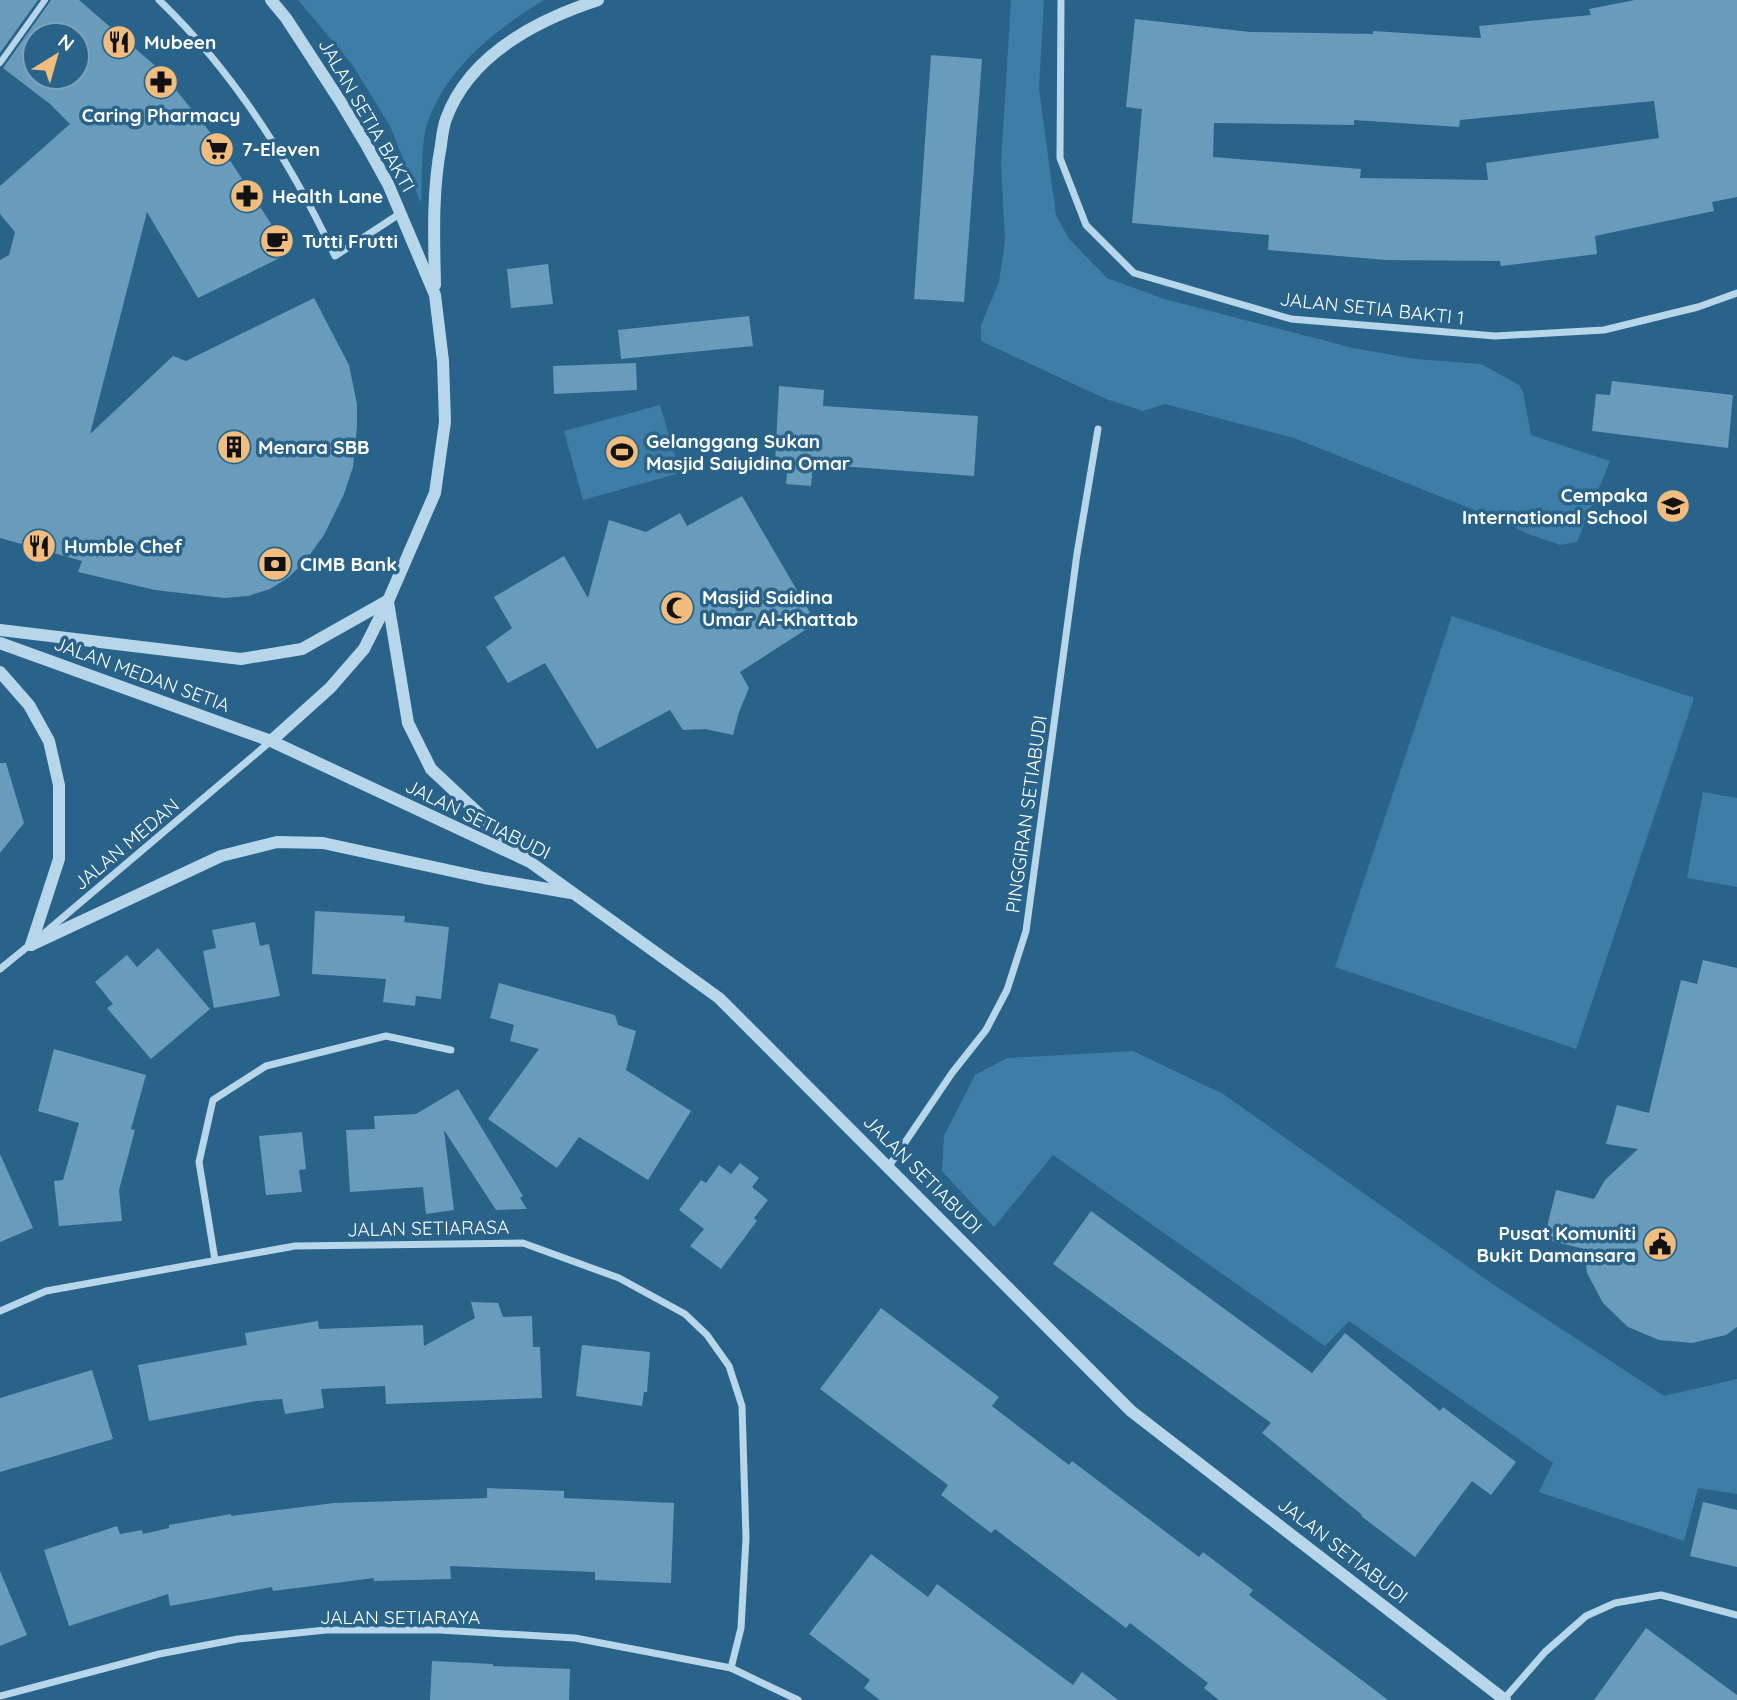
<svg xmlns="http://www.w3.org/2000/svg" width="1737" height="1700" viewBox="0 0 1737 1700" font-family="Quicksand,sans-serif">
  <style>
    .green { fill: #3e7ea6 }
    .building { fill: #699bbb; fill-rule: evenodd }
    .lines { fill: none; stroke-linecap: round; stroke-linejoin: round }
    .pedestrian { stroke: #b7d6e9; stroke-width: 6 }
    .minor { stroke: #b7d6e9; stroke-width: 7 }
    .tertiary { stroke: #b7d6e9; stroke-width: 12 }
    .labels { text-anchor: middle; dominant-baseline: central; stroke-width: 7; stroke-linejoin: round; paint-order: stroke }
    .poi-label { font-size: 19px; font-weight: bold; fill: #fff; stroke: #29638a; text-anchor: start }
    .street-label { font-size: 19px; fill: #fff; stroke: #29638a }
  </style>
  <rect width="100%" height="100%" fill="#29638a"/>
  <g class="green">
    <path d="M 298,0 L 544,0 C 495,30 443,70 426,128 C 421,147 422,182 421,203 L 390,126 L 352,64 Z"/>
    <path d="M 1011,0 L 1044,0 L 1039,89 L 1056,215 L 1069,239 L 1107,278 L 1164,299 L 1353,348 L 1415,359 L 1481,364 L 1519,385 L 1523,392 L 1531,435 L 1610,461 L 1577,542 L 1560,545 L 1531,535 L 1487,515 L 1294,438 L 1165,404 L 1143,411 L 1106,399 L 981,341 L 981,325 L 999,282 L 1005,241 L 1001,163 Z"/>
    <path d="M 660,405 L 680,473 L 583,500 L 564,431 Z"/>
    <path d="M 1452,616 L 1694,698 L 1576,1049 L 1335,967 Z"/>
    <path d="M 1703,792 L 1737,798 L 1737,887 L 1687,878 Z"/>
    <path d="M 1133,1051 L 1223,1094 L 1491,1283 L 1664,1396 L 1737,1379 L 1737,1494 L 1698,1488 L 1684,1541 L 1539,1492 L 1553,1463 L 1349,1321 L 1325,1346 L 1053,1155 L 994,1227 L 942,1171 L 944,1136 L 975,1075 L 1007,1058 Z"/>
  </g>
  <g class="building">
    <path d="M 0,0 L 38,0 L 0,53 Z"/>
    <path d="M 51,0 L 79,0 L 159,69 L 218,142 L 290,253 L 198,298 L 147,212 L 90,434 L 173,356 L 186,361 L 314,298 L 349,365 L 357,404 L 357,426 L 353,467 L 344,494 L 324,535 L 306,560 L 289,577 L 270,589 L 248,596 L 224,598 L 155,590 L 78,572 L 82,561 L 0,538 L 0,260 L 9,255 L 15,232 L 0,214 L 0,186 L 70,124 L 50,104 L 3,68 ZM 35,35 L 77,35 L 77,77 L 35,77 Z"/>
    <path d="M 1635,0 L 1737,0 L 1737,197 L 1712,202 L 1714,211 L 1595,236 L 1597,254 L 1501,266 L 1500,261 L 1386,260 L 1268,250 L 1269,235 L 1132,223 L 1142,109 L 1126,107 L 1135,19 L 1250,32 L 1373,34 L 1373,31 L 1481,38 L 1479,26 L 1591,15 L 1589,9 ZM 1654,101 L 1659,138 L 1486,163 L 1488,180 L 1360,178 L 1361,169 L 1213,157 L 1214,123 L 1354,125 L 1354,120 L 1459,127 L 1460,120 Z"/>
    <path d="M 931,55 L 982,59 L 964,302 L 914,299 Z"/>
    <path d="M 548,264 L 553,304 L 511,308 L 507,269 Z"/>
    <path d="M 749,316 L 753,346 L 621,359 L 618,330 Z"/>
    <path d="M 636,363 L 637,390 L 554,394 L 553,366 Z"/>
    <path d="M 1612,381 L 1733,395 L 1728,448 L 1592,431 L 1596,394 L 1610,395 Z"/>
    <path d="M 779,386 L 824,390 L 823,406 L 978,416 L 974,476 L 813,464 L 811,486 L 786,484 L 788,464 L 775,463 Z"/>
    <path d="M 742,496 L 816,623 L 740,672 L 749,688 L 739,712 L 733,735 L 705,729 L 683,730 L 670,710 L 597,749 L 545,663 L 508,683 L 486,647 L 512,628 L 494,597 L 564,556 L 588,598 L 609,520 L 646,532 L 680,513 L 687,526 Z"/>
    <path d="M 0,763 L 6,763 L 24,823 L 0,853 Z"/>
    <path d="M 315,911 L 405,916 L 404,922 L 449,927 L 441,999 L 416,996 L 415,1006 L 383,1002 L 386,979 L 312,974 Z"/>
    <path d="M 255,922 L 260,946 L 269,944 L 280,996 L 214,1008 L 203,951 L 216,948 L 212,930 Z"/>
    <path d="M 158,948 L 210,1009 L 151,1059 L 107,1008 L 113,1004 L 95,982 L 127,955 L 137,967 Z"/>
    <path d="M 1703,960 L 1737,968 L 1737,1327 L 1726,1335 L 1692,1343 L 1659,1340 L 1628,1327 L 1603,1303 L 1587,1273 L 1584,1249 L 1544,1239 L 1556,1190 L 1594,1199 L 1605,1180 L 1638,1149 L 1606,1144 L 1617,1105 L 1649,1113 L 1681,980 L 1697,984 Z"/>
    <path d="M 499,983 L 615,1015 L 618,1025 L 636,1031 L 626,1070 L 691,1111 L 648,1180 L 579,1137 L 557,1168 L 488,1119 L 539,1049 L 510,1041 L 514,1025 L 490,1018 Z"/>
    <path d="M 54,1049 L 146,1075 L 131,1129 L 135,1130 L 119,1190 L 122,1221 L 59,1226 L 54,1181 L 63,1180 L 79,1123 L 38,1111 Z"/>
    <path d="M 458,1089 L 523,1196 L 520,1198 L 527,1209 L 496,1210 L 444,1130 L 454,1210 L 426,1214 L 423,1187 L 350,1192 L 346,1130 L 375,1129 L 374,1116 L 416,1114 Z"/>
    <path d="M 302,1132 L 306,1169 L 299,1170 L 302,1192 L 266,1195 L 259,1136 Z"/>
    <path d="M 0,1154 L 33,1228 L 0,1242 Z"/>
    <path d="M 740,1163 L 759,1178 L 752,1187 L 768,1200 L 754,1218 L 757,1221 L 721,1269 L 690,1246 L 704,1229 L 679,1210 L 701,1180 L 706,1183 L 719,1165 L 731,1174 Z"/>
    <path d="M 1091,1211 L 1312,1373 L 1345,1333 L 1440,1411 L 1443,1407 L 1516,1462 L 1491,1495 L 1472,1481 L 1415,1557 L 1361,1516 L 1362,1515 L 1262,1433 L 1271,1423 L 1053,1264 Z"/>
    <path d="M 471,1302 L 498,1303 L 503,1317 L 532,1316 L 533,1347 L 540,1347 L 542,1398 L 386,1404 L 385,1386 L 321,1389 L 324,1408 L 285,1414 L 282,1399 L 256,1401 L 149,1421 L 138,1365 L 247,1345 L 245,1333 L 318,1321 L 319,1329 L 423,1325 L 424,1346 L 475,1318 Z"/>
    <path d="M 881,1308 L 999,1397 L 992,1406 L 1069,1465 L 1072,1461 L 1199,1557 L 1203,1552 L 1253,1590 L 1249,1595 L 1388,1700 L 1219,1700 L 1204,1688 L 1208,1683 L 1130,1623 L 1126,1628 L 995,1529 L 991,1533 L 941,1495 L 948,1485 L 820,1389 Z"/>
    <path d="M 582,1345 L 650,1352 L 647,1392 L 644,1392 L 642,1406 L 576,1396 Z"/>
    <path d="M 92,1370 L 113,1439 L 0,1472 L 0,1398 Z"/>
    <path d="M 487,1488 L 564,1491 L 564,1498 L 674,1503 L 671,1583 L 595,1580 L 595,1572 L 450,1566 L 451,1579 L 374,1581 L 374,1578 L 273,1591 L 272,1587 L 170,1606 L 168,1594 L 69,1626 L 44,1550 L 117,1526 L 120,1534 L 142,1530 L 143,1534 L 169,1528 L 169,1525 L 231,1514 L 231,1516 L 334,1503 L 487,1498 Z"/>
    <path d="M 1703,1502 L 1737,1510 L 1737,1567 L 1690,1556 Z"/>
    <path d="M 871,1554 L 928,1597 L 937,1584 L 1073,1685 L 1082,1672 L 1118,1700 L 880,1700 L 864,1688 L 870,1680 L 809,1634 Z"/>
    <path d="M 0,1571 L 27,1635 L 0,1646 Z"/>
    <path d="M 1646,1628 L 1737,1695 L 1737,1700 L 1594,1700 Z"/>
    <path d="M 432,1661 L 493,1664 L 493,1666 L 570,1669 L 569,1700 L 430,1700 Z"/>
  </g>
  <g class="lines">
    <path class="pedestrian" d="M 0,63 L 45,0"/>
    <g class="minor">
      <path d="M 159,0 C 234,72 291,163 335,256 L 401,213"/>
      <path d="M 1061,0 L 1060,158 L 1086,225 L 1134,273 L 1291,319 L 1495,336 L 1604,330 L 1698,307 L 1737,293"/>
      <path d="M 41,936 L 271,741"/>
      <path d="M 0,969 L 32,943"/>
      <path d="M 889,1166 L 952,1073 L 986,1030 L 1007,990 L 1026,931 L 1077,554 L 1098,429"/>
      <path d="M 215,1260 L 199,1162 L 213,1100 L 266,1066 L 386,1036 L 451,1050"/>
      <path d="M 0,1311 L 46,1291 L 295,1246 L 523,1243 L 619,1278 L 685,1314 L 707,1335 L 729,1366 L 742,1406 L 746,1538 L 741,1628 L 731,1668"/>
      <path d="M 0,1696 L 159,1654 L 238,1639 L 326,1630 L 440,1630 L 575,1638 L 664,1655 L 731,1668 L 798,1700"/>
      <path d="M 1504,1699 L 1545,1652 L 1586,1616 L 1615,1603 L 1661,1595 L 1737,1615"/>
    </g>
    <g class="tertiary">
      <path d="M 271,0 L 286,18 L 340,101 L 367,146 L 388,184 L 435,295 L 443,361 L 445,422 L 435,493 L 388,601 L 364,649 L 330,688 L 271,741"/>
      <path d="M 435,285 C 434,238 432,192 441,145 C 442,137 443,127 446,119 C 469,55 537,20 598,0"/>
      <path d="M 388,602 L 408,723 L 431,769 L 523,855"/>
      <path d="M 0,630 L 241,659 L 302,649 L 387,601"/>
      <path d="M 0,643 L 271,741 L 530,862 L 719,998 L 1131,1411 L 1505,1700"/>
      <path d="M 0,672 L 29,705 L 49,741 L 59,785 L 59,859 L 31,945"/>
      <path d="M 31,945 L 221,856 L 277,842 L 323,843 L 484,878 L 571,893"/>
    </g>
  </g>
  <defs>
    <g id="restaurant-disc" transform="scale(1.75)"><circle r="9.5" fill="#f0bd7e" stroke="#29638a"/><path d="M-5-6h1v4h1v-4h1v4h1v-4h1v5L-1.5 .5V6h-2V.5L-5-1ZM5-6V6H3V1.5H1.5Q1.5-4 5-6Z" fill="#111"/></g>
    <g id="pharmacy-disc" transform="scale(1.75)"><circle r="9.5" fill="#f0bd7e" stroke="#29638a"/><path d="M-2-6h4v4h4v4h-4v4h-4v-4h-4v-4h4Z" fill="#111"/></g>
    <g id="supermarket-disc" transform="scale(1.75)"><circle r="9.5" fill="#f0bd7e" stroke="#29638a"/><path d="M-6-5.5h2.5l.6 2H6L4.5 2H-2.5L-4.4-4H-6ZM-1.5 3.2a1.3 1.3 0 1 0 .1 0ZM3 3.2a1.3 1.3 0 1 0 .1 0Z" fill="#111"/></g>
    <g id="cafe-disc" transform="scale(1.75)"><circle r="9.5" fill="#f0bd7e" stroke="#29638a"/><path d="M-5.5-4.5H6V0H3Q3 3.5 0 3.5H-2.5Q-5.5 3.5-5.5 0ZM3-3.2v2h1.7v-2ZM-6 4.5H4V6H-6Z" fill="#111"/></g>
    <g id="building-disc" transform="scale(1.75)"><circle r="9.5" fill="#f0bd7e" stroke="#29638a"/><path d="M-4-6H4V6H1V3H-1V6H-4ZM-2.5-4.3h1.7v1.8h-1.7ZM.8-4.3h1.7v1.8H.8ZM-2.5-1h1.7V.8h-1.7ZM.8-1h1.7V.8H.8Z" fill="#111"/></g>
    <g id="stadium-disc" transform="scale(1.75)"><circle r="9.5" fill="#f0bd7e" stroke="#29638a"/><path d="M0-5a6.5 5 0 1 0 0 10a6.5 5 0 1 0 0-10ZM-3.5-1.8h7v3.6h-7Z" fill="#111"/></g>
    <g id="school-disc" transform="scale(1.75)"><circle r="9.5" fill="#f0bd7e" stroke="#29638a"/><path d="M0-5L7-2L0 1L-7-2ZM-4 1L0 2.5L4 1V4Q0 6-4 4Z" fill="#111"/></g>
    <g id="bank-disc" transform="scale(1.75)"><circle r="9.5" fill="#f0bd7e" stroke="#29638a"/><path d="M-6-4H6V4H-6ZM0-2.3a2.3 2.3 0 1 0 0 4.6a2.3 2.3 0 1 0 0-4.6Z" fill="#111"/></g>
    <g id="mosque-disc" transform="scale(1.75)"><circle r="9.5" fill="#f0bd7e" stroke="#29638a"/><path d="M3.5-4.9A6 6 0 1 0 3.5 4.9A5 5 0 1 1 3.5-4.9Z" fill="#111"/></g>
    <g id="civic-disc" transform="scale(1.75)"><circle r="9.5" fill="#f0bd7e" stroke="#29638a"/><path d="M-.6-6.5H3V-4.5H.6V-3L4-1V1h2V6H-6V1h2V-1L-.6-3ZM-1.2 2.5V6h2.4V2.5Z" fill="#111"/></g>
  </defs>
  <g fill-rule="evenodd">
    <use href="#restaurant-disc" x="119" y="42"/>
    <use href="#pharmacy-disc" x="161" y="82"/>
    <use href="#supermarket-disc" x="217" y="149"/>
    <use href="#pharmacy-disc" x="247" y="196"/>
    <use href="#cafe-disc" x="277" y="241"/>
    <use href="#building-disc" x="234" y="447"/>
    <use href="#stadium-disc" x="622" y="452"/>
    <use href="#school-disc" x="1673" y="506"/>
    <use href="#restaurant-disc" x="39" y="546"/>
    <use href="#bank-disc" x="275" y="564"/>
    <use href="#mosque-disc" x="677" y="608"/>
    <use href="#civic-disc" x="1660" y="1244"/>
  </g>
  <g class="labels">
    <g class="poi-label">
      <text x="144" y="42">Mubeen</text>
      <text x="161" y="115" text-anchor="middle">Caring Pharmacy</text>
      <text x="242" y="149">7-Eleven</text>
      <text x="272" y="196">Health Lane</text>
      <text x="302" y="241">Tutti Frutti</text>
      <text x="646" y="441">Gelanggang Sukan<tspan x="646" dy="22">Masjid Saiyidina Omar</tspan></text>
      <text x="258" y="447">Menara SBB</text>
      <text x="1648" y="495" text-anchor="end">Cempaka<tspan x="1648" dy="22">International School</tspan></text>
      <text x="64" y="546">Humble Chef</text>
      <text x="300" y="564">CIMB Bank</text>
      <text x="702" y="597">Masjid Saidina<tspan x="702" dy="22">Umar Al-Khattab</tspan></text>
      <text x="1636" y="1233" text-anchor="end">Pusat Komuniti<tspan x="1636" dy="22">Bukit Damansara</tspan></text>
    </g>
    <g class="street-label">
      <text transform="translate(367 115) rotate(60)">JALAN SETIA BAKTI</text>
      <text transform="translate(1372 308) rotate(6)">JALAN SETIA BAKTI 1</text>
      <text transform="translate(142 674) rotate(20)">JALAN MEDAN SETIA</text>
      <text transform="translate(1026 814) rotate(-82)">PINGGIRAN SETIABUDI</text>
      <text transform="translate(478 819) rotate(26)">JALAN SETIABUDI</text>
      <text transform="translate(126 844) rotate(-40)">JALAN MEDAN</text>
      <text transform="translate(923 1174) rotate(45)">JALAN SETIABUDI</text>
      <text transform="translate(428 1228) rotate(-1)">JALAN SETIARASA</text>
      <text transform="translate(1343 1550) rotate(38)">JALAN SETIABUDI</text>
      <text x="400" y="1617">JALAN SETIARAYA</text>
    </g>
  </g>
  <g transform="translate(56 56) rotate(37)"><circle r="33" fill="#29638a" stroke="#7fa1b9" stroke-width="2"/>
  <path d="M0-5L12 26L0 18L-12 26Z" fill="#f0bd7e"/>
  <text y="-10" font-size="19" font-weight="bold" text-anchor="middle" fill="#ffffff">N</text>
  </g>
</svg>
